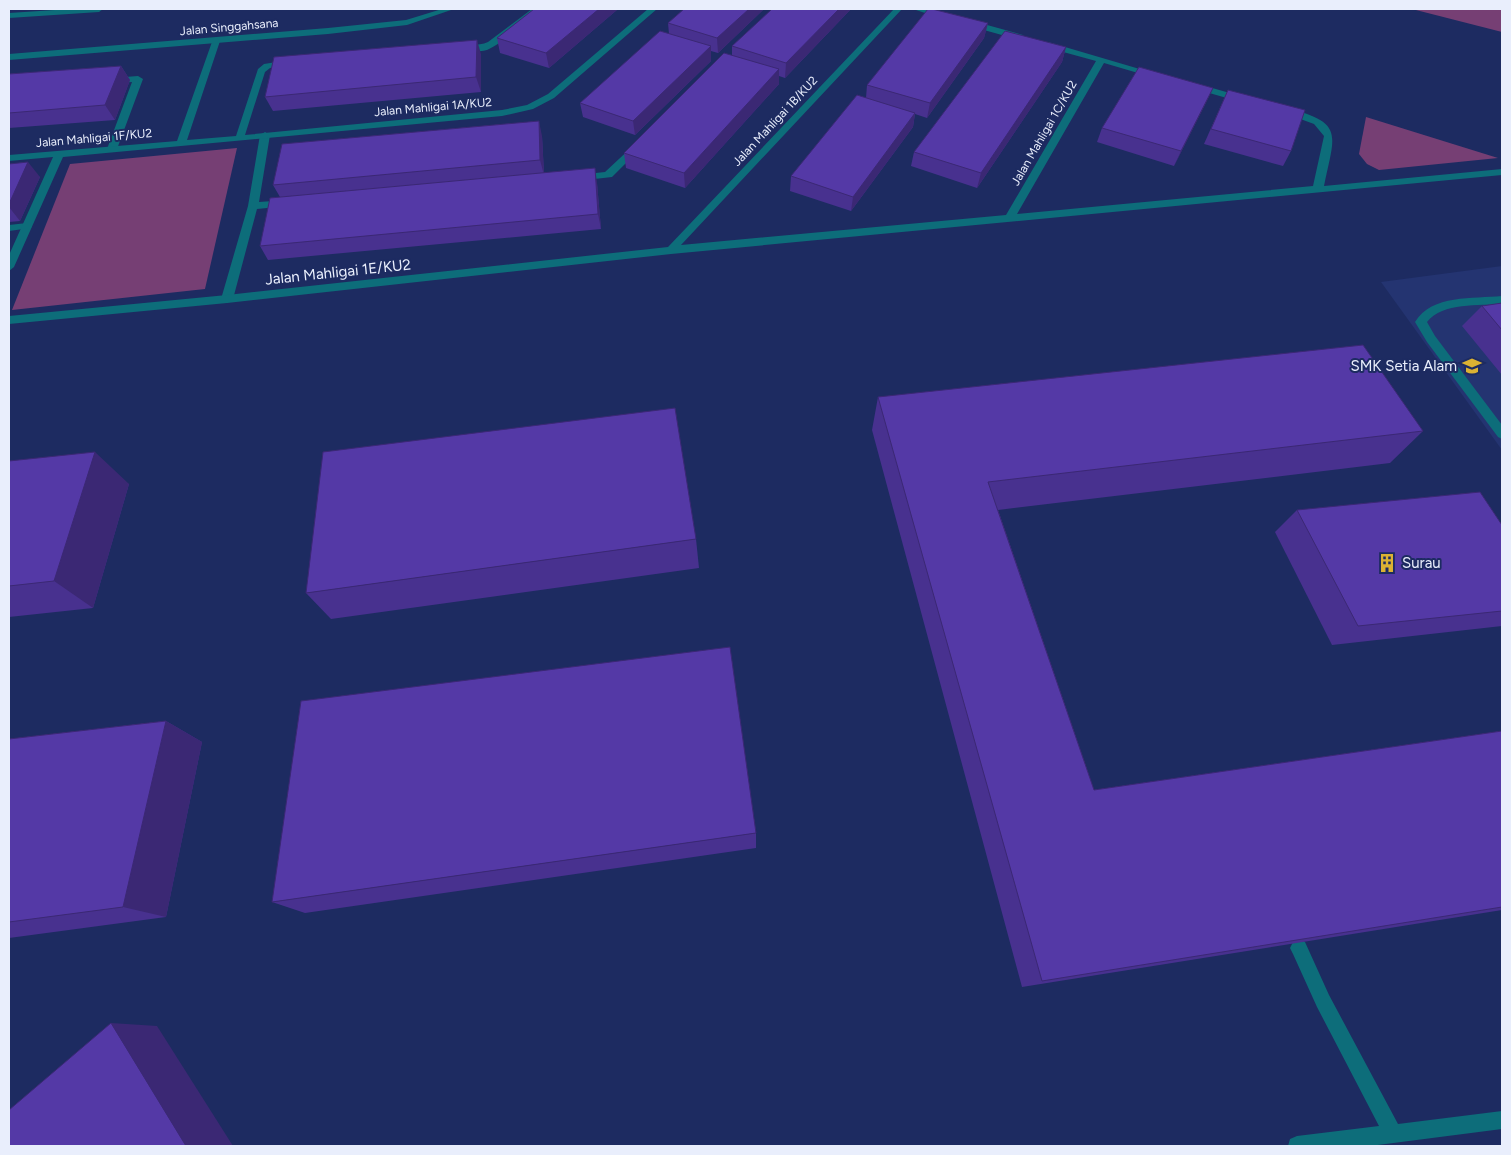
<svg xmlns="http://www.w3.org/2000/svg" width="1511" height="1155" viewBox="0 0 1511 1155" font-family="Figtree,sans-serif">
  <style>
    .built { fill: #243471 }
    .green { fill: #763f74 }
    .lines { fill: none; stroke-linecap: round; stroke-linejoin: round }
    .service { fill: #0d6d7a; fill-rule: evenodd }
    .minor { fill: #0d6d7a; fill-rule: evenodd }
    .tertiary { fill: #0d6d7a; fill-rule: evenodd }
    .wall { fill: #48318f }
    .shaded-wall { fill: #3b2874 }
    .building { fill: #5439a6; stroke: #3b2874 }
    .labels { text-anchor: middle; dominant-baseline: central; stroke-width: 4; stroke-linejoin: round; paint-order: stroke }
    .far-street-label { font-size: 12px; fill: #e9eefc; stroke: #1d2b61 }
    .street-label { font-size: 15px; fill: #e9eefc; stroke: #1d2b61 }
    .poi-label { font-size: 15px; fill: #e9eefc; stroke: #1d2b61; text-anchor: end }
  </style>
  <rect width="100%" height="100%" fill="#1d2b61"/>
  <path class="built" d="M 1502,266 L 1502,450 L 1381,282 Z"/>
  <g class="green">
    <path d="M 1412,9 L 1502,9 L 1502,32 Z"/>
    <path d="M 1366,117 L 1498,158 L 1379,170 L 1367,164 L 1359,154 Z"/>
    <path d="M 237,148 L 205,289 L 12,310 L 70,164 Z"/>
  </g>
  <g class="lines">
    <g class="service">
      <path d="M 138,76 L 143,79 L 117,149 L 115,151 L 109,151 L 107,149 L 132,82 L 112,84 L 107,81 L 112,78 Z"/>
      <path d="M 265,132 L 270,135 L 259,202 L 287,200 L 292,203 L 287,206 L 257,209 L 233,299 L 227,303 L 221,299 L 248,206 L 260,135 Z"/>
      <path d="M 637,144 L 642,147 L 612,177 L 577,181 L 572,178 L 577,175 L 605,172 L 634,145 Z"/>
      <path d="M 27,223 L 31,224 L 32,226 L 31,228 L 9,231 L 9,225 Z"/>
      <path d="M 1502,296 L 1502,304 C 1479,306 1443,302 1427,322 L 1435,336 L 1502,425 L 1502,439 L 1498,437 L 1427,342 L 1415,322 C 1432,294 1473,299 1502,296 Z"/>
      <path d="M 1299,939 L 1305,942 L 1329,995 L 1398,1124 L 1502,1111 L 1502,1129 L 1370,1146 L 1288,1146 L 1290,1139 L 1297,1136 L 1379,1126 L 1317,1007 L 1293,954 L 1290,948 L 1293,942 Z"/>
    </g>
    <g class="minor">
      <path d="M 70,9 L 103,9 L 99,12 L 9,18 L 9,13 Z"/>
      <path d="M 532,9 L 541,9 C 532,19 499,45 487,50 C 479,52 461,53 456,49 C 464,43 478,47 488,42 Z"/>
      <path d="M 648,9 L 657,9 L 554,98 L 533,109 L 502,116 L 63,157 L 14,267 L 9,271 L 9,255 L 53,157 L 9,161 L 9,155 L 177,141 L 213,39 L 220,41 L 187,140 L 236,136 L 258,69 L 264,64 L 289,60 L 292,61 L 292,65 L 270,68 L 265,72 L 245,135 L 502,110 L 527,105 L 548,94 Z"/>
      <path d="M 894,9 L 902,9 L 681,245 L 1006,215 L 1096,61 L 1045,47 L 1044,45 L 1048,42 L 1160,75 L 1155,78 L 1104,63 L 1017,214 L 1313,186 L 1324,136 L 1314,124 L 1284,113 L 1284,109 L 1287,108 C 1346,123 1334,135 1324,186 L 1502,169 L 1502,175 L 671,254 L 227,303 L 9,324 L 9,316 L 227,295 L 668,247 Z"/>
      <path d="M 913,9 L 926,9 L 947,16 L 943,19 Z"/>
      <path d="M 969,20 L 1023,35 L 1024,37 L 1020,40 L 966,25 L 966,21 Z"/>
      <path d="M 1195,83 L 1247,98 L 1249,100 L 1244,103 L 1192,88 L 1190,86 Z"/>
    </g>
    <path class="tertiary" d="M 442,9 L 454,9 L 407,25 L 328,34 L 9,60 L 9,54 L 328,28 L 406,20 Z"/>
  </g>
  <g class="wall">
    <path d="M 618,9 L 549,68 L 500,53 L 497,38 Z"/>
    <path d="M 764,9 L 718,53 L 711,51 L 711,61 L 635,135 L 583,117 L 580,103 L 669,34 L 668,23 Z"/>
    <path d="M 851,9 L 785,78 L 779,76 L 779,84 L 685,188 L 626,168 L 624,153 L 732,55 L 732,46 Z"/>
    <path d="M 988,23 L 984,38 L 927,118 L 915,114 L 913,127 L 851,211 L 790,191 L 791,176 L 866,98 L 867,85 Z"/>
    <path d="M 1066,47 L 1062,62 L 977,188 L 911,166 L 914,152 Z"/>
    <path d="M 481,54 L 481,92 L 273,111 L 265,97 Z"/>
    <path d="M 121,66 L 130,80 L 115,120 L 9,128 L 9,74 Z"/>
    <path d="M 1213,88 L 1174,166 L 1097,142 L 1102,128 Z"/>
    <path d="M 1228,90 L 1291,151 L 1283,166 L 1204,144 Z"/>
    <path d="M 542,136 L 544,173 L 597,183 L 601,229 L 268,260 L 260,246 L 280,197 L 273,185 Z"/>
    <path d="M 9,164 L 40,177 L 20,221 L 9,222 Z"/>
    <path d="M 1502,303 L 1502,375 L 1462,326 L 1482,306 Z"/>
    <path d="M 878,397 L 1423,431 L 1390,463 L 998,510 L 1094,790 L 1502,731 L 1502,910 L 1022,987 L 872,430 Z"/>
    <path d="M 9,461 L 129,484 L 93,608 L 9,617 Z"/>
    <path d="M 1297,510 L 1502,525 L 1502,626 L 1332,645 L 1275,532 Z"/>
    <path d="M 696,539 L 699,568 L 331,619 L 306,593 Z"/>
    <path d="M 166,721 L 202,742 L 166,917 L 9,938 L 9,739 Z"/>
    <path d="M 756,833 L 756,848 L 305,913 L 272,902 Z"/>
  </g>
  <g class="shaded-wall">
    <path d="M 599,9 L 618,9 L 549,68 L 546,53 Z"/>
    <path d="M 749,9 L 764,9 L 718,53 L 717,38 Z"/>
    <path d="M 839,9 L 851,9 L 785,78 L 786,63 Z"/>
    <path d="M 988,23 L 984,38 L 927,118 L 930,103 Z"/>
    <path d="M 477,40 L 481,54 L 481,92 L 476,77 Z"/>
    <path d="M 711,46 L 711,61 L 635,135 L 633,121 Z"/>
    <path d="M 1066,47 L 1062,62 L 977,188 L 981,173 Z"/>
    <path d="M 121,66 L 130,80 L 115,120 L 105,105 Z"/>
    <path d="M 779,69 L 779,84 L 685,188 L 684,173 Z"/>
    <path d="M 1213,88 L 1206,103 L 1174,166 L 1181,151 Z"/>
    <path d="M 915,113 L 913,127 L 851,211 L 853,197 Z"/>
    <path d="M 539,121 L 542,136 L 544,175 L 540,160 Z"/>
    <path d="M 28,162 L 40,177 L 20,221 L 9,207 L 9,204 Z"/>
    <path d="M 595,168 L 597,183 L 601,229 L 598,214 Z"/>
    <path d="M 95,452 L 129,484 L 93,608 L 54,581 Z"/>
    <path d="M 166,721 L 202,742 L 166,917 L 123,907 Z"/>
    <path d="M 111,1023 L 157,1026 L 233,1146 L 186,1146 Z"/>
  </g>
  <g class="building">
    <path d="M 534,9 L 599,9 L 546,53 L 497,38 Z"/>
    <path d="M 684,9 L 749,9 L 717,38 L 668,23 Z"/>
    <path d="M 772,9 L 839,9 L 786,63 L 732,46 Z"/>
    <path d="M 928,9 L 932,9 L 988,23 L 930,103 L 867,85 Z"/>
    <path d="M 660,31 L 711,46 L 633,121 L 580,103 Z"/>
    <path d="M 1005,31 L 1066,47 L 981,173 L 914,152 Z"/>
    <path d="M 477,40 L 476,77 L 265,97 L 274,57 Z"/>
    <path d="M 724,53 L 779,69 L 684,173 L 624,153 Z"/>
    <path d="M 121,66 L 105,105 L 9,113 L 9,74 Z"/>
    <path d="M 1139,67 L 1213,88 L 1181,151 L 1102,128 Z"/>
    <path d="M 1228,90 L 1305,110 L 1291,151 L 1211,129 Z"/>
    <path d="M 857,95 L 915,113 L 853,197 L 791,176 Z"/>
    <path d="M 539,121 L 540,160 L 273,185 L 282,144 Z"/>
    <path d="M 28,162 L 9,204 L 9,164 Z"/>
    <path d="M 595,168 L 598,214 L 260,246 L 270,198 Z"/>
    <path d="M 1502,303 L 1502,330 L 1482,306 Z"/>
    <path d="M 1363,345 L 1423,431 L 988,482 L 1094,790 L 1502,731 L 1502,907 L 1042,981 L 878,397 Z"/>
    <path d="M 675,408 L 696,539 L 306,593 L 323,452 Z"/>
    <path d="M 95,452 L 54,581 L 9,586 L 9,461 Z"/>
    <path d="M 1480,492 L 1502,525 L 1502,611 L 1358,626 L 1297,510 Z"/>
    <path d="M 730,647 L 756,833 L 272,902 L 301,701 Z"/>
    <path d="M 166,721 L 123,907 L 9,922 L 9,739 Z"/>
    <path d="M 111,1023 L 186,1146 L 9,1146 L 9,1110 Z"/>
  </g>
  <defs>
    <g id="school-bare" transform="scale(1.5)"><path d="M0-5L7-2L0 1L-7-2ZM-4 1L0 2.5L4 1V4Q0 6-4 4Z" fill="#dcb233" stroke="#1d2b61" stroke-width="2.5" paint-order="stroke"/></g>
    <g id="building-bare" transform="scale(1.5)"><path d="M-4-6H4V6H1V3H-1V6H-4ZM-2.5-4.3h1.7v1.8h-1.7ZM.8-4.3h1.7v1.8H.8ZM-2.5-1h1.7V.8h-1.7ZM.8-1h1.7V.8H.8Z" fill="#dcb233" stroke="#1d2b61" stroke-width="2.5" paint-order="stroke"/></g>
  </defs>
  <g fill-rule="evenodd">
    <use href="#school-bare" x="1472" y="366"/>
    <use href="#building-bare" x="1387" y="563"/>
  </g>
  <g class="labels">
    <g class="far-street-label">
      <text transform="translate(229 27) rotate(-5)">Jalan Singgahsana</text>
      <text transform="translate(433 107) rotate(-5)">Jalan Mahligai 1A/KU2</text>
      <text transform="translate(775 121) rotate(-47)">Jalan Mahligai 1B/KU2</text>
      <text transform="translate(1044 133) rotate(-60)">Jalan Mahligai 1C/KU2</text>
      <text transform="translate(94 138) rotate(-5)">Jalan Mahligai 1F/KU2</text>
    </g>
    <g class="street-label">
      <text transform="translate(338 272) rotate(-6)">Jalan Mahligai 1E/KU2</text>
    </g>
    <g class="poi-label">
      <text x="1457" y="366">SMK Setia Alam</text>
      <text x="1402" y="563" text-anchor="start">Surau</text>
    </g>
  </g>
  <rect width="1511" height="1155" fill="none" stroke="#e9eefc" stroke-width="20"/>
</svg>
